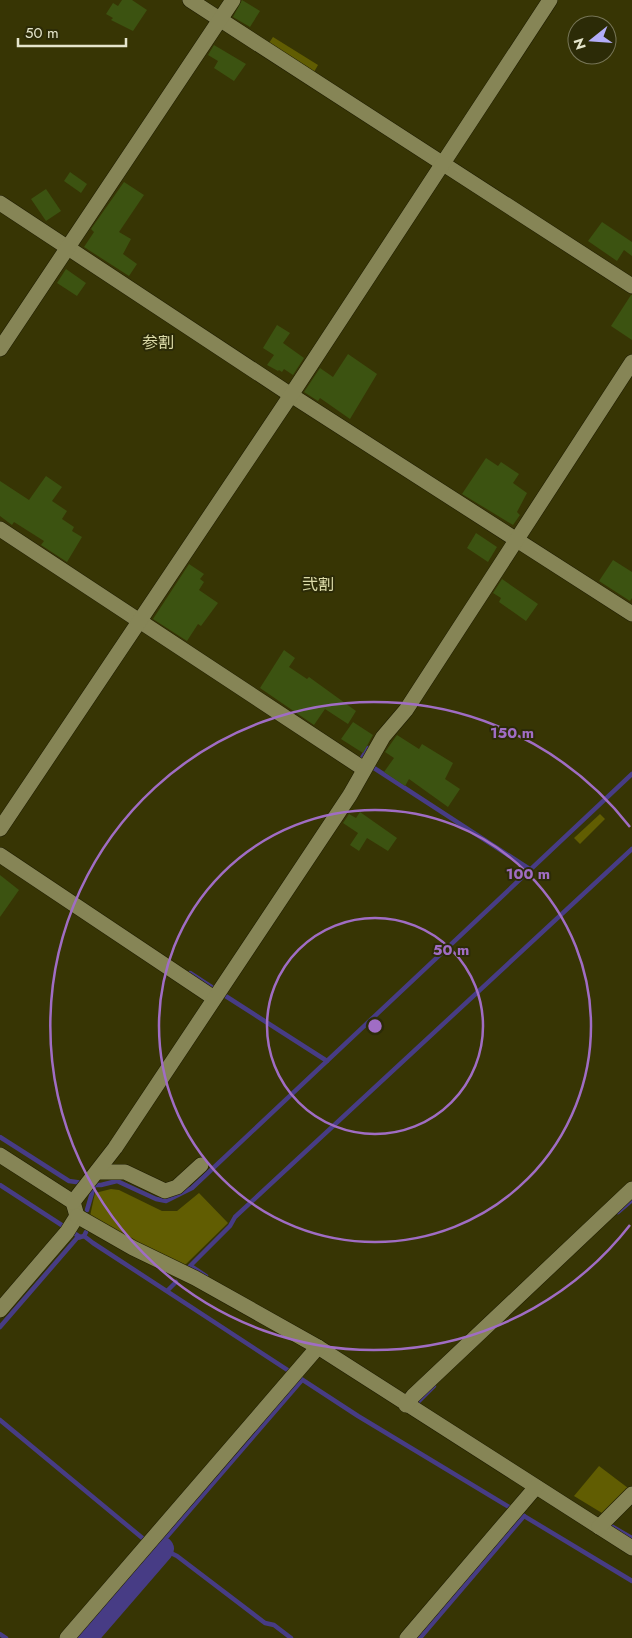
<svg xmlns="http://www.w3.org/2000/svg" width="632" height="1638" viewBox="0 0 632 1638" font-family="Jost,'Noto Sans JP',sans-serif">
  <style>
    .green { fill: #615d02 }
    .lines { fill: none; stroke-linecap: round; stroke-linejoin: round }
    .stream { stroke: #473c85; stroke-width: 4.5 }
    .river { stroke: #473c85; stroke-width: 26 }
    .building { fill: #3c5311 }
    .minor-casing { stroke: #1e1c00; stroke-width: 16 }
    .minor { stroke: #868556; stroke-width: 15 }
    .ring { fill: none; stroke: #a06dc4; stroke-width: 2.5 }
    .labels { text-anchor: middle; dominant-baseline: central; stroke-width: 4; stroke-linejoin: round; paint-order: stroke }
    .neighbourhood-label { font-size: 16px; fill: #dbdaa8; stroke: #2c2b07 }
    .centre { fill: #a06dc4; stroke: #2c2b07; stroke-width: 2.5 }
    .ring-label { font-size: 15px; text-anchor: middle; font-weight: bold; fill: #a06dc4; stroke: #2c2b07; stroke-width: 4; stroke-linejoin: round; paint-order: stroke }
  </style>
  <rect width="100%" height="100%" fill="#373504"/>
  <g class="green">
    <path d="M 273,37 L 318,65 L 314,72 L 269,43 Z"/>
    <path d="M 600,814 L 605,819 L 580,844 L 574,838 Z"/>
    <path d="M 111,1189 L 119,1190 L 162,1211 L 177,1211 L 199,1193 L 228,1223 L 184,1266 L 133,1242 L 90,1216 L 95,1193 Z"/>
    <path d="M 599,1466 L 628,1488 L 602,1513 L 574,1496 Z"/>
  </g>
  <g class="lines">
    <g class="stream">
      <path d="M 359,763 L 368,748"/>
      <path d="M 374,768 L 531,870"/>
      <path d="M 190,973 L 216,990"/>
      <path d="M 224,995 L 327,1061"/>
      <path d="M 0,1137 L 69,1181 L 83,1183"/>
      <path d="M 0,1185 L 80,1237"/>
      <path d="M 91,1185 L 101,1185 L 117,1181 L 156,1199 L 166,1201 L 192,1188 L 632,774"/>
      <path d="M 87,1210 L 94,1186"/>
      <path d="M 618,1212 L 632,1200"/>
      <path d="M 86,1232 L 84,1236 L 93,1243 L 358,1416 L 632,1581"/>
      <path d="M 191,1266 L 206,1276"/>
      <path d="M 188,1268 L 230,1226 L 235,1217 L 632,849"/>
      <path d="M 168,1290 L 176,1282"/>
      <path d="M 0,1327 L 77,1238 L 84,1236"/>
      <path d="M 417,1403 L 434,1386"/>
      <path d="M 0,1420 L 146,1541 L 177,1556 L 265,1623 L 274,1625 L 291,1638"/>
      <path d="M 606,1523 L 632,1538"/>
      <path d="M 161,1549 L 164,1540 L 302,1380"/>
      <path d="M 0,1634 L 6,1638"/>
      <path d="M 420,1638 L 524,1516"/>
    </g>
    <path class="river" d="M 84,1638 L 161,1549"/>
  </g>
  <g class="building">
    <path d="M 122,0 L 132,0 L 147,10 L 133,31 L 111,20 L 113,18 L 106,14 L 113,3 L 118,6 Z"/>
    <path d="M 242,0 L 260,11 L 250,27 L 233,17 Z"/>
    <path d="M 214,45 L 246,64 L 234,81 L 214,68 L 218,61 L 208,55 Z"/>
    <path d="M 70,172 L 87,184 L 81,193 L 64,181 Z"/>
    <path d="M 124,182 L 144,195 L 119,232 L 131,239 L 123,254 L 137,264 L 129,276 L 84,247 L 94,232 L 91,229 Z"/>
    <path d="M 46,189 L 61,211 L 46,221 L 31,199 Z"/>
    <path d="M 602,222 L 632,242 L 632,256 L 624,250 L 617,261 L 588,241 Z"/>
    <path d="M 66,269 L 86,283 L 77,296 L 57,283 Z"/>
    <path d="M 631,295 L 632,295 L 632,340 L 611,326 Z"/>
    <path d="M 277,325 L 290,333 L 283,343 L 304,358 L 293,375 L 284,369 L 282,372 L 279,370 L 278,371 L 267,365 L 274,355 L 263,348 Z"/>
    <path d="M 348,354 L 377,374 L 350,419 L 320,398 L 318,401 L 304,392 L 320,368 L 333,377 Z"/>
    <path d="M 486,458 L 498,466 L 501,462 L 519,474 L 513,483 L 527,493 L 517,512 L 520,515 L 513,525 L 462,494 Z"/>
    <path d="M 46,476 L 62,487 L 52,501 L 67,511 L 62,519 L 74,527 L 72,531 L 82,537 L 67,562 L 41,545 L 44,541 L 14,522 L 12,525 L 0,516 L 0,481 L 29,500 Z"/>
    <path d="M 476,533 L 497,547 L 488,562 L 467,548 Z"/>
    <path d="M 613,560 L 632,572 L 632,598 L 630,601 L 599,581 Z"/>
    <path d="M 189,564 L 204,574 L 200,579 L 204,582 L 199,590 L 218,603 L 201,626 L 198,624 L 187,641 L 153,619 Z"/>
    <path d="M 502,579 L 538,604 L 526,621 L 499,602 L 501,598 L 493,593 Z"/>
    <path d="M 284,650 L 295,658 L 289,667 L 307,679 L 309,677 L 356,711 L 348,724 L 325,709 L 314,725 L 260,688 Z"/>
    <path d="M 353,722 L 373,735 L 363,753 L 341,739 Z"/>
    <path d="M 397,735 L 419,749 L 422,744 L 453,763 L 445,779 L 460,789 L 448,807 L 409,779 L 405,786 L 384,772 L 394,758 L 385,752 Z"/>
    <path d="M 360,812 L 397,838 L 388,851 L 367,838 L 359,851 L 350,845 L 358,833 L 343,823 L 349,814 L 356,818 Z"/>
    <path d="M 0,875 L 19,890 L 0,917 Z"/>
  </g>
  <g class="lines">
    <g class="minor-casing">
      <g id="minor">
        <path d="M 190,0 L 632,286"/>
        <path d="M 0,203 L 291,395 L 632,614"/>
        <path d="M 0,349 L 233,0"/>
        <path d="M 0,529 L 364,769"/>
        <path d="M 0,829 L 291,395 L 550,0"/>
        <path d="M 0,855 L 214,998"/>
        <path d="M 0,1155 L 73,1202 L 77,1216 L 67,1232 L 0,1310"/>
        <path d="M 97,1172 L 125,1172 L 165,1191 L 177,1187 L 201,1165"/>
        <path d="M 73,1202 L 115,1148 L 350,795 L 383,737 L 406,710 L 632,362"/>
        <path d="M 77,1216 L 133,1248 L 195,1278 L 318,1347 L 632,1548"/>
        <path d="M 406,1405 L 413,1396 L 632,1189"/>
        <path d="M 599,1527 L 632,1494"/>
        <path d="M 67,1638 L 318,1347"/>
        <path d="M 407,1638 L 536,1487"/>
      </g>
    </g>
    <use href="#minor" class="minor"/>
  </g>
  <g class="ring">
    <circle cx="375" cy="1026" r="108"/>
    <circle cx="375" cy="1026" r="216"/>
    <path d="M630 1225A324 324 0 1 1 630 827"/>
  </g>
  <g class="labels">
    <g class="neighbourhood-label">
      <text x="158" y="342">参割</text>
      <text x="318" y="584">弐割</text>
    </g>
  </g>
  <circle cx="375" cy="1026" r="8" class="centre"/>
  <g class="ring-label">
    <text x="512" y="738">150 m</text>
    <text x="528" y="879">100 m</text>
    <text x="451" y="955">50 m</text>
  </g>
  <g transform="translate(592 40) rotate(253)"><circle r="24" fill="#2c2b07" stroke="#767556"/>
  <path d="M0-4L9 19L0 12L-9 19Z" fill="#b3adf9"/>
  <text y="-8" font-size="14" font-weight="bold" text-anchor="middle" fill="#e5e5cc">N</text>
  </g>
  <path d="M18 38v8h108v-8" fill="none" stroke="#e5e5cc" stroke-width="2.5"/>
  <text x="25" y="38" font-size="15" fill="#e5e5cc" stroke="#2c2b07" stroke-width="4" paint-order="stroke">50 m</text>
</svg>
